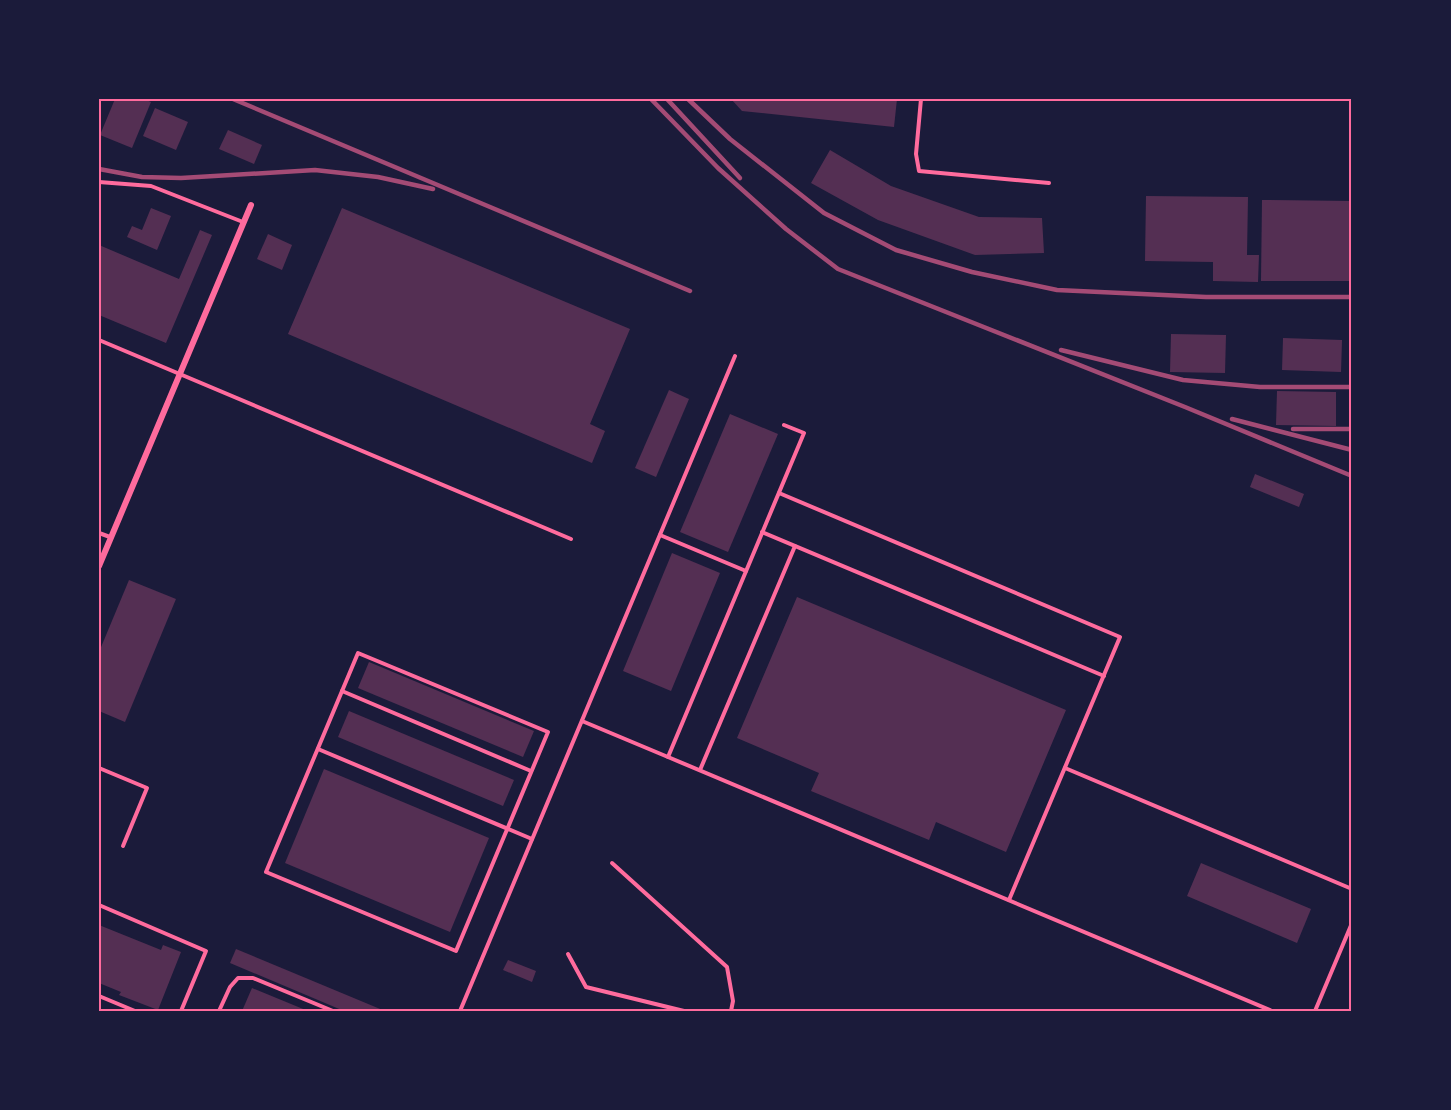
<svg xmlns="http://www.w3.org/2000/svg" width="1451" height="1110" viewBox="0 0 1451 1110" font-family="'Golos Text',sans-serif">
  <style>
    .building { fill: #542f53 }
    .lines { fill: none; stroke-linecap: round; stroke-linejoin: round }
    .service { stroke: #ff6b9d; stroke-width: 4 }
    .minor { stroke: #ff6b9d; stroke-width: 6 }
    .rail { stroke: #a44b75; stroke-width: 4.5 }
    .neatline { fill: none; stroke: #ff6b9d; stroke-width: 2 }
  </style>
  <rect width="100%" height="100%" fill="#1b1b3a"/>
  <g class="building">
    <path d="M 115,99 L 144,99 L 151,102 L 132,148 L 100,135 Z"/>
    <path d="M 731,99 L 897,99 L 894,127 L 742,111 Z"/>
    <path d="M 155,108 L 188,122 L 176,150 L 143,136 Z"/>
    <path d="M 228,130 L 262,145 L 254,164 L 219,149 Z"/>
    <path d="M 830,150 L 891,186 L 979,217 L 1042,218 L 1044,253 L 975,255 L 878,220 L 811,183 Z"/>
    <path d="M 1146,196 L 1248,197 L 1247,255 L 1259,255 L 1258,282 L 1213,281 L 1213,262 L 1145,261 Z"/>
    <path d="M 1262,200 L 1352,201 L 1352,281 L 1261,281 Z"/>
    <path d="M 151,208 L 171,216 L 157,250 L 127,237 L 132,226 L 142,230 Z"/>
    <path d="M 342,208 L 630,329 L 590,424 L 605,431 L 592,463 L 288,334 Z"/>
    <path d="M 200,230 L 212,235 L 166,343 L 99,315 L 99,245 L 179,279 Z"/>
    <path d="M 268,234 L 292,245 L 282,270 L 257,259 Z"/>
    <path d="M 1171,334 L 1226,335 L 1225,373 L 1170,372 Z"/>
    <path d="M 1283,338 L 1342,340 L 1341,372 L 1282,370 Z"/>
    <path d="M 669,390 L 689,399 L 656,477 L 635,468 Z"/>
    <path d="M 1277,391 L 1336,392 L 1336,426 L 1276,425 Z"/>
    <path d="M 730,414 L 778,434 L 728,552 L 680,532 Z"/>
    <path d="M 1255,474 L 1304,494 L 1299,507 L 1250,487 Z"/>
    <path d="M 672,553 L 720,573 L 671,691 L 623,671 Z"/>
    <path d="M 129,580 L 176,599 L 125,722 L 99,711 L 99,652 Z"/>
    <path d="M 797,597 L 1066,710 L 1006,852 L 936,822 L 929,840 L 811,791 L 819,773 L 737,738 Z"/>
    <path d="M 369,662 L 534,731 L 523,757 L 358,688 Z"/>
    <path d="M 349,711 L 514,780 L 503,806 L 338,737 Z"/>
    <path d="M 324,769 L 489,838 L 450,932 L 285,863 Z"/>
    <path d="M 1201,863 L 1311,909 L 1297,943 L 1187,896 Z"/>
    <path d="M 99,925 L 161,950 L 163,945 L 181,952 L 158,1010 L 119,995 L 121,992 L 99,983 Z"/>
    <path d="M 236,949 L 385,1011 L 344,1011 L 230,963 Z"/>
    <path d="M 508,960 L 536,971 L 532,982 L 503,970 Z"/>
    <path d="M 252,988 L 308,1011 L 242,1011 Z"/>
  </g>
  <g class="lines">
    <g class="service">
      <path d="M 921,99 L 916,154 L 919,171 L 1049,183"/>
      <path d="M 99,182 L 151,186 L 243,222"/>
      <path d="M 99,340 L 571,539"/>
      <path d="M 779,493 L 1120,637 L 1009,900"/>
      <path d="M 762,532 L 1104,676"/>
      <path d="M 99,533 L 110,537"/>
      <path d="M 660,535 L 746,571"/>
      <path d="M 358,653 L 548,732 L 456,951 L 266,872 Z"/>
      <path d="M 342,691 L 531,771"/>
      <path d="M 582,721 L 668,757 L 804,433 L 784,425"/>
      <path d="M 318,749 L 532,839"/>
      <path d="M 668,757 L 1272,1011"/>
      <path d="M 99,768 L 147,788 L 123,846"/>
      <path d="M 1065,768 L 1352,889"/>
      <path d="M 700,770 L 795,546"/>
      <path d="M 612,863 L 727,967 L 733,1001 L 731,1011"/>
      <path d="M 99,905 L 206,951 L 181,1011"/>
      <path d="M 568,954 L 586,987 L 684,1011"/>
      <path d="M 99,996 L 135,1011"/>
      <path d="M 219,1011 L 230,987 L 238,978 L 253,978 L 333,1011"/>
      <path d="M 460,1011 L 735,356"/>
      <path d="M 1315,1011 L 1352,923"/>
    </g>
    <path class="minor" d="M 99,566 L 251,205"/>
    <g class="rail">
      <path d="M 233,99 L 690,291"/>
      <path d="M 651,99 L 718,168 L 786,229 L 838,269 L 1185,407 L 1352,476"/>
      <path d="M 667,99 L 740,178"/>
      <path d="M 688,99 L 730,139 L 824,213 L 896,250 L 972,272 L 1057,290 L 1206,297 L 1352,297"/>
      <path d="M 99,169 L 142,177 L 181,178 L 315,170 L 378,177 L 433,189"/>
      <path d="M 1061,350 L 1183,380 L 1260,387 L 1352,387"/>
      <path d="M 1232,419 L 1352,450"/>
      <path d="M 1293,429 L 1352,429"/>
    </g>
  </g>
  <rect width="1451" height="1110" fill="none" stroke="#1b1b3a" stroke-width="201"/>
  <rect x="100" y="100" width="1250" height="910" class="neatline"/>
</svg>
